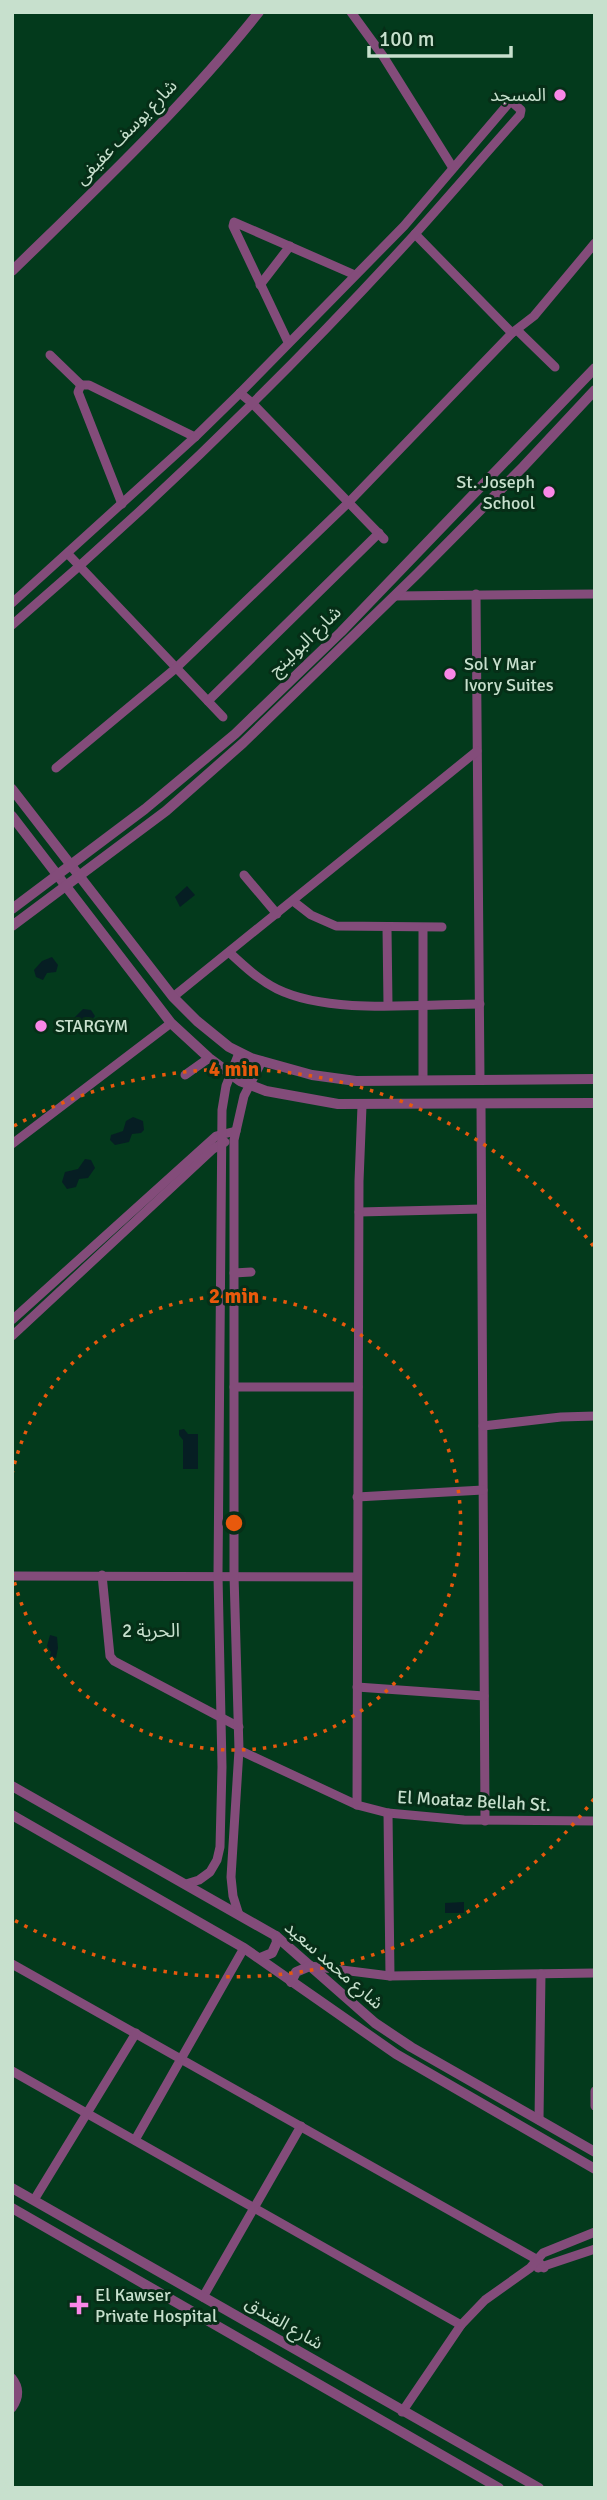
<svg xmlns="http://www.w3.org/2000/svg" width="607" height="2500" viewBox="0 0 607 2500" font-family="Signika,'Noto Sans Arabic',sans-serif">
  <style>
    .water { fill: #061e23 }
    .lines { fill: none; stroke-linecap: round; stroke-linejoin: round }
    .minor { stroke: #834c7a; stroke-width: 9 }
    .tertiary { stroke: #834c7a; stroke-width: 10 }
    .ring { fill: none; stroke: #e8590c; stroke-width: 3.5; stroke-dasharray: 3.5 7 }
    .poi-dot { fill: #fa87e7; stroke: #062e17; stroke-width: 2.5 }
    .labels { text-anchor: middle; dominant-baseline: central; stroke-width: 6; stroke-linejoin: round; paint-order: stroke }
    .poi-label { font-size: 18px; fill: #c7e0cd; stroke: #062e17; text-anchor: start }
    .street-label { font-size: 18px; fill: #c7e0cd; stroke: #062e17 }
    .neighbourhood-label { font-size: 19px; fill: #c7e0cd; stroke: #062e17 }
    .centre { fill: #e8590c; stroke: #062e17; stroke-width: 3.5 }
    .ring-label { font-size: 21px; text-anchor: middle; font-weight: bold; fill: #e8590c; stroke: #062e17; stroke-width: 6; stroke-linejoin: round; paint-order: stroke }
  </style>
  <rect width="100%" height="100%" fill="#033a1c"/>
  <g class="water">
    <path d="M 187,886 L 195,895 L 180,907 L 175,897 Z"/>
    <path d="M 52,957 L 58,965 L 56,972 L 47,973 L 43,980 L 36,977 L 34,970 L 42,961 Z"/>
    <path d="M 83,1009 L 91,1010 L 95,1016 C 89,1025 81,1024 75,1030 L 69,1023 Z"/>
    <path d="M 133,1117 L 143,1121 L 144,1130 L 141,1133 L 132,1134 L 129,1142 L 115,1145 L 110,1140 L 111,1135 L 123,1131 L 126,1121 Z"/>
    <path d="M 85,1159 L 91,1160 L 95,1168 L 88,1178 L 79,1179 L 76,1187 L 67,1189 L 62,1182 L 65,1172 L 78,1169 Z"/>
    <path d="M 184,1429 L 188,1434 L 198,1434 L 198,1469 L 183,1469 L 183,1440 L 179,1435 L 179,1430 Z"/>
    <path d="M 50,1635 L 57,1637 L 58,1648 L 56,1658 L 50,1656 L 51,1652 L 47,1646 Z"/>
    <path d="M 464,1902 L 464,1913 L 445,1913 L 445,1903 Z"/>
  </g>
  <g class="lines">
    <g class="minor">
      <path d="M 351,12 L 383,56 L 453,168"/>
      <path d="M 415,234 L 512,333"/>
      <path d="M 260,285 L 290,246"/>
      <path d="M 517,330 L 555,367"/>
      <path d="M 288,342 L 233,226 L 234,222 L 355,275"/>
      <path d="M 50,355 L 81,385"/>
      <path d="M 240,393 L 252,403 L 384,539"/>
      <path d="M 122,504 L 78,392 L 81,385 L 89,385 L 195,437"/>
      <path d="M 68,554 L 223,717"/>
      <path d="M 476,594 L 480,1080"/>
      <path d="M 395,596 L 595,594"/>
      <path d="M 12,603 L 195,437 L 240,393 L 404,226 L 509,103 L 513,103 L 521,110 L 520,115 C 485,154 451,194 415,234 C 289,372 154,503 12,625"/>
      <path d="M 208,701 L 379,533"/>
      <path d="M 56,768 L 176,668 L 349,502 L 512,333 L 534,316 L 595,243"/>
      <path d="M 244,875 L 277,914"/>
      <path d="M 293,901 L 311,915 L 336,926 L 442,927"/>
      <path d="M 387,928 L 388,1005"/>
      <path d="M 423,928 L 423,1080"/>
      <path d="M 230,953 C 244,966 259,980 277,989 C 330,1015 420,1004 480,1004"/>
      <path d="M 173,997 L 477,751"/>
      <path d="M 185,1075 L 209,1058"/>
      <path d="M 481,1104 L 485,1821"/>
      <path d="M 12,1144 L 171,1023"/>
      <path d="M 359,1212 L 481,1209"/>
      <path d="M 234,1273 L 251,1272"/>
      <path d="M 12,1320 L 216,1136 L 236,1131"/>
      <path d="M 12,1336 L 213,1149 L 225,1142"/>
      <path d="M 234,1387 L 358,1387"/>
      <path d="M 483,1426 L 561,1417 L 595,1416"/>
      <path d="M 357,1497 L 483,1490"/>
      <path d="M 102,1575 L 110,1656 L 114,1661 L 239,1727"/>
      <path d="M 12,1576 L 357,1577"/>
      <path d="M 357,1687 L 484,1696"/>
      <path d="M 239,1750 L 357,1805 L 388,1813 L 464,1820 L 595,1821"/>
      <path d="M 357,1805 L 359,1181 L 362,1106"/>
      <path d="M 388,1813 L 390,1976"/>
      <path d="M 186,1884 L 199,1880 L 210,1872 L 217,1860 L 220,1847 L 222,1767 L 218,1575 L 222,1110 L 226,1086 L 239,1053"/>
      <path d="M 239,1915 L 233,1896 L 231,1877 L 239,1750 L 234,1575 L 234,1140 L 244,1096 L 262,1061"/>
      <path d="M 12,1964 L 536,2259 L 544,2268"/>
      <path d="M 310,1966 L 390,1976 L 595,1973"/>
      <path d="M 12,2071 L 461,2325"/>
      <path d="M 595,2091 L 595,2106"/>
      <path d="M 539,2120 L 541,1974"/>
      <path d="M 135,2140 L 244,1948"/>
      <path d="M 34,2200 L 136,2033"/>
      <path d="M 538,2268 L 595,2249"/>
      <path d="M 203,2297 L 301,2126"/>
      <path d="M 12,2378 C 20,2388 19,2398 12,2408"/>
      <path d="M 402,2412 L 461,2325 L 485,2300 L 530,2268 L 543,2253 L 595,2232"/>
    </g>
    <g class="tertiary">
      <path d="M 12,271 C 97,188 185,105 259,12"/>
      <path d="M 12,789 L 173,997 L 197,1021 L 229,1047 L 251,1058 L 312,1075 L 356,1081 L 595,1079"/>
      <path d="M 12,816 L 171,1023 L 209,1058 L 240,1081 L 266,1091 L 338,1104 L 595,1103"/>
      <path d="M 12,909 L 145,809 L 235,734 L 341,632 L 595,368"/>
      <path d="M 12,926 L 166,811 L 243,743 L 418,573 L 523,467 L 595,390"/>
      <path d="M 12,1786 L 276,1936 L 375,2023 L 411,2047 L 595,2152"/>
      <path d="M 12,1815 L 244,1948 L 396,2054 L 595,2169"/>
      <path d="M 260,1958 L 272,1953 L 277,1942 L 276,1936"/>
      <path d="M 291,1982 L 296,1972 L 310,1966"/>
      <path d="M 12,2188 L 539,2488"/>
      <path d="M 12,2208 L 499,2488"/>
    </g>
  </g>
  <g class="ring">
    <path d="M12 1474A227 227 0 1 1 12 1572"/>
    <path d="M594 1799A454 454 0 0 1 14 1920M14 1126A454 454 0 0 1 594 1247"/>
  </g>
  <g class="poi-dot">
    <circle cx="560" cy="95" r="7"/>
    <circle cx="549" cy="492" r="7"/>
    <circle cx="450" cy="674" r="7"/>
    <circle cx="41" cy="1026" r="7"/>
    <path d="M75.5 2294.5h7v7h7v7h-7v7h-7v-7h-7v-7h7z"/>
  </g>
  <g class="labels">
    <g class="poi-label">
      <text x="546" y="95" text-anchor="end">المسجد</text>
      <text x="535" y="482" text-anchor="end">St. Joseph<tspan x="535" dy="21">School</tspan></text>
      <text x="464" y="664">Sol Y Mar<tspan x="464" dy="21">Ivory Suites</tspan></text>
      <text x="55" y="1026">STARGYM</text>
      <text x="95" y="2295">El Kawser<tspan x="95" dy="21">Private Hospital</tspan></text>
    </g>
    <g class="street-label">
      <text transform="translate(126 132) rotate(-46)">شارع يوسف عفيفى</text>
      <text transform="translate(305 641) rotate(-44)">شارع البولينج</text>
      <text transform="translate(474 1801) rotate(3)">El Moataz Bellah St.</text>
      <text transform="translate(334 1965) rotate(41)">شارع محمد سعيد</text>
      <text transform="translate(284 2323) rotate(30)">شارع الفندق</text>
    </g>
    <g class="neighbourhood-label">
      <text x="151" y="1631">الحرية 2</text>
    </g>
  </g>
  <circle cx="234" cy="1523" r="10" class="centre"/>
  <g class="ring-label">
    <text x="234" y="1076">4 min</text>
    <text x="234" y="1303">2 min</text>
  </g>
  <rect width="607" height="2500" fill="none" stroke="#c7e0cd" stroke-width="28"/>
  <path d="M369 46v10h142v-10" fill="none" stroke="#c7e0cd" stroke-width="3.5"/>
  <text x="379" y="46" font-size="21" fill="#c7e0cd" stroke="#062e17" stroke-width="5" paint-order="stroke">100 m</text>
</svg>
